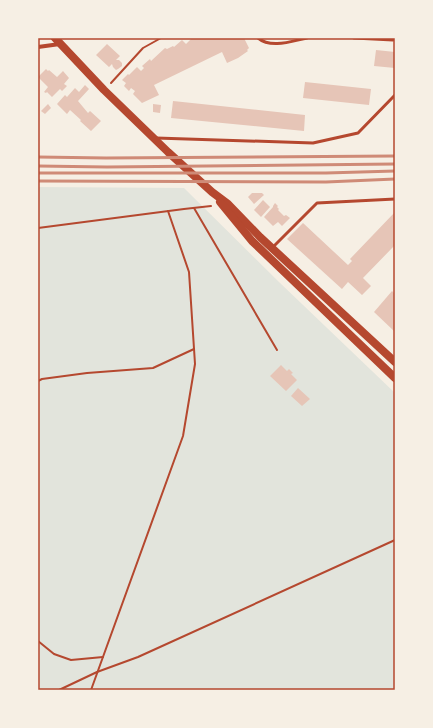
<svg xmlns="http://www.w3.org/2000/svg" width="433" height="728" viewBox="0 0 433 728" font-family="Poppins,sans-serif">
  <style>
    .green { fill: #e2e4dc }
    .building { fill: #e6c5b7 }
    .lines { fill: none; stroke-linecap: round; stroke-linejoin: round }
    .path { stroke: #b5482f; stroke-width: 2 }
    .service { stroke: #b5482f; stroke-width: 3 }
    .minor { stroke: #b5482f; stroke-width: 4 }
    .secondary { stroke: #b5482f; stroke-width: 8 }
    .rail { stroke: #cf8b77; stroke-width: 3 }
    .neatline { fill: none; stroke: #b5482f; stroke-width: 1.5 }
  </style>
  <rect width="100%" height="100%" fill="#f6efe4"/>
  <path class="green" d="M 38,187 L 184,188 L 279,282 L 395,393 L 395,690 L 38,690 Z"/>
  <g class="building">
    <path d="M 192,38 L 244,38 L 249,48 L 247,50 L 248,51 L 238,58 L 227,63 L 222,52 L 154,85 L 159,95 L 142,103 L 133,94 L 135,91 L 131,88 L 129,91 L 124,86 L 126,83 L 122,80 L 128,74 L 129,75 L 137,67 L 141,71 L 144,68 L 142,66 L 150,59 L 151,61 L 165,48 L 167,49 L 173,46 L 174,47 L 182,40 L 186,44 Z"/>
    <path d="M 107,44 L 120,56 L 116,60 L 119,60 L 122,63 L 122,66 L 118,69 L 116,70 L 113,67 L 112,64 L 109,67 L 96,55 Z"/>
    <path d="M 376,50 L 395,52 L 395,68 L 374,66 Z"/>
    <path d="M 46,69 L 48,71 L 49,70 L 57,77 L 63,71 L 69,78 L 64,84 L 67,86 L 62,91 L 60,89 L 52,97 L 47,92 L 46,93 L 44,92 L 48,87 L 38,77 Z"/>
    <path d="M 305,82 L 371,89 L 369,105 L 303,98 Z"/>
    <path d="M 85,85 L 89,89 L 78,101 L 88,113 L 90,111 L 101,121 L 91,131 L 80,121 L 81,120 L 70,110 L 67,114 L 57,104 L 65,95 L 67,97 L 75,88 L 79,92 Z"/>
    <path d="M 173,101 L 305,115 L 304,131 L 171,118 Z"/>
    <path d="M 48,104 L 51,108 L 45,114 L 41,111 Z"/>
    <path d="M 153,104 L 161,105 L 160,113 L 153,112 Z"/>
    <path d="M 252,193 L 262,193 L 264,195 L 254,204 L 248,197 Z"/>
    <path d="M 263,200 L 270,207 L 261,217 L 254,210 Z"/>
    <path d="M 275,203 L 278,206 L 277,207 L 279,209 L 278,210 L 284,216 L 286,215 L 290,218 L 282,226 L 278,222 L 273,226 L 264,217 L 273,207 L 273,206 Z"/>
    <path d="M 395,212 L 395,245 L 363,278 L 371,286 L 362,295 L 348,282 L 342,289 L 287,239 L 303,223 L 348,265 L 352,261 L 350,259 Z"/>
    <path d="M 392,291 L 395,294 L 395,332 L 374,312 Z"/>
    <path d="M 281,365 L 287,371 L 289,369 L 293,373 L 291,374 L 297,380 L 286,391 L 270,376 Z"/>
    <path d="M 298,388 L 310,399 L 302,406 L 291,396 Z"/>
  </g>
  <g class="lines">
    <g class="path">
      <path d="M 111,83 L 143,48 L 161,38"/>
      <path d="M 194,208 L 277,350"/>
      <path d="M 38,228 L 184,209 L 211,206"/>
      <path d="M 38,381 L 42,379 L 87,373 L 153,368 L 194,349"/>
      <path d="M 38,641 L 54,654 L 71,660 L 103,657"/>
      <path d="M 59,690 L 97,672 L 138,657 L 395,540"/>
      <path d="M 91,690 L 183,436 L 195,364 L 189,272 L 168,211"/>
    </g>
    <g class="service">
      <path d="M 258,38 C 271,49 292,41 307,38"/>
      <path d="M 354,38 L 393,40"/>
      <path d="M 156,138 L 313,143 L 358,133 L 395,95"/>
      <path d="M 272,248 L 317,203 L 395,199"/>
    </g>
    <path class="minor" d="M 38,47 L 60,44"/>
    <g class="secondary">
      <path d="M 55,38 L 104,90 L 168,152 L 212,192 L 228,204 L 260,237 L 395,362"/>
      <path d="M 220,202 L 252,241 L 395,378"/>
    </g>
    <g class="rail">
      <path d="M 38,157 L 106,158 L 395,156"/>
      <path d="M 38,166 L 107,167 L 395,164"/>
      <path d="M 38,173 L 326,173 L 395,171"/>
      <path d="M 38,181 L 326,182 L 395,179"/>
    </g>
  </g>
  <rect width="433" height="728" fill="none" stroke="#f6efe4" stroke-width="78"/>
  <rect x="39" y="39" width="355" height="650" class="neatline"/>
</svg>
